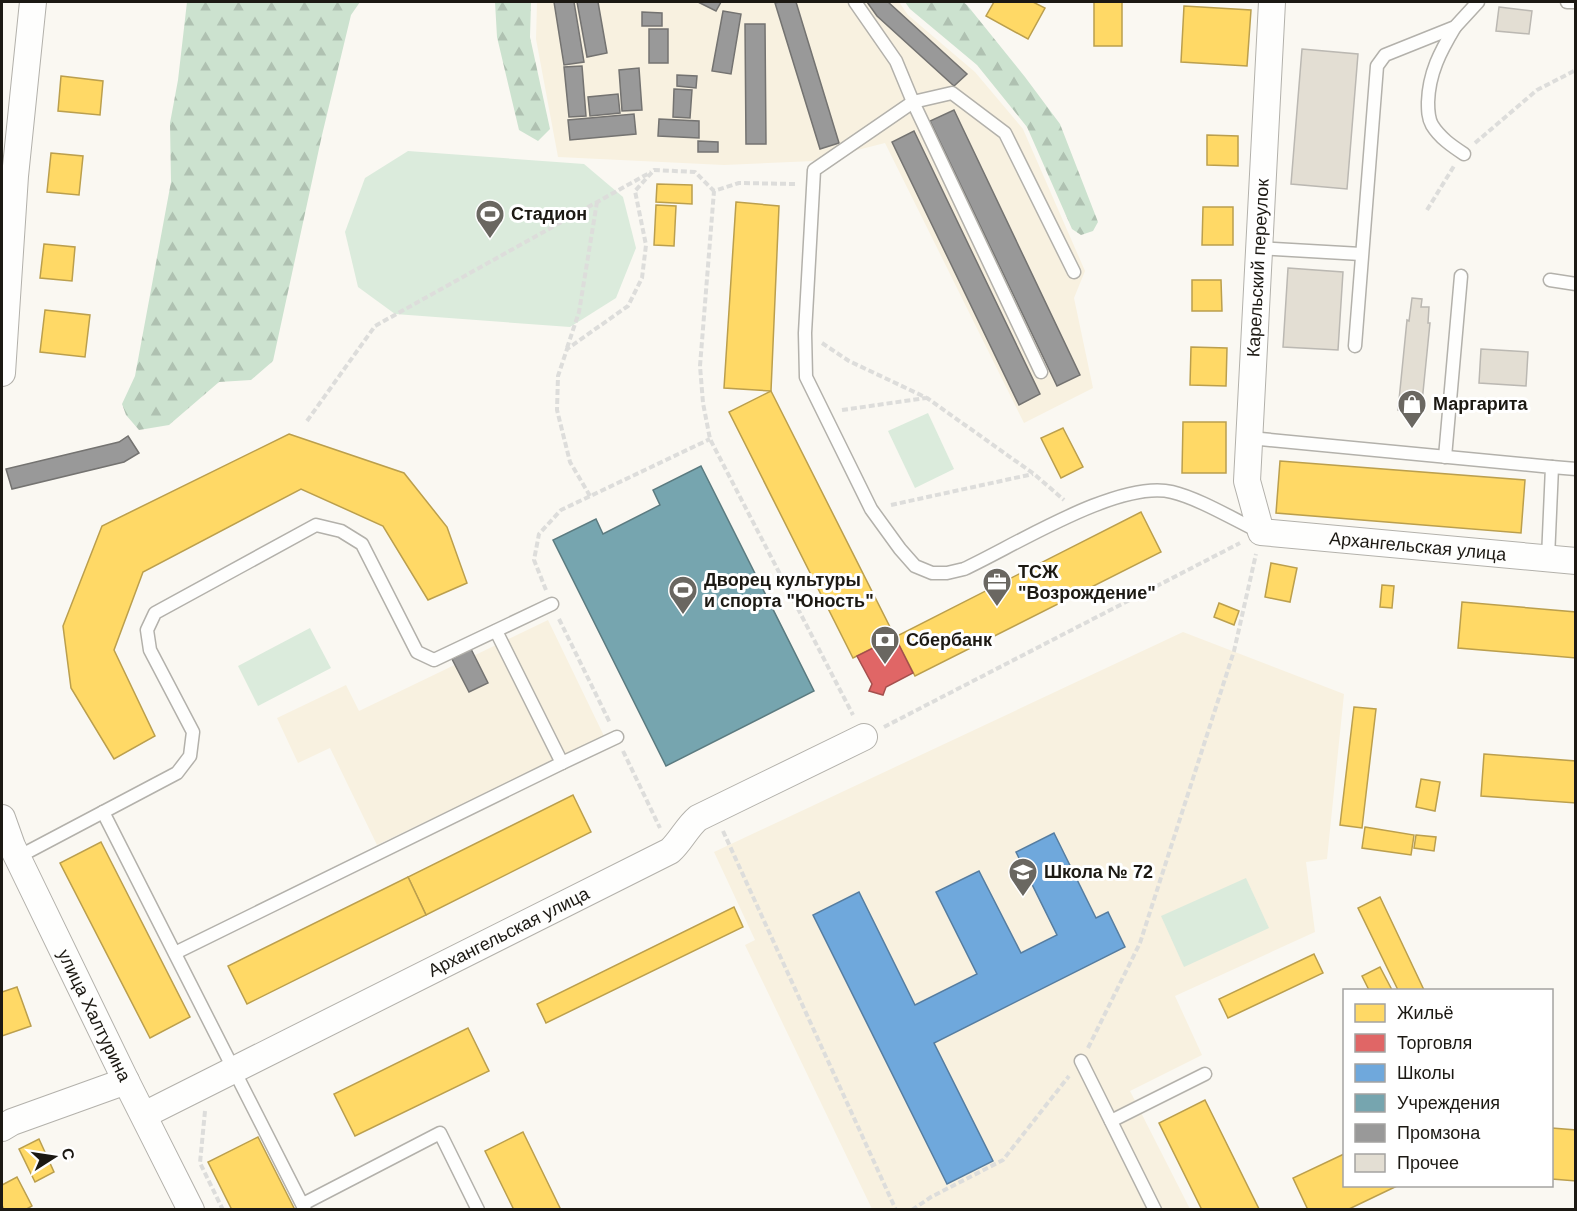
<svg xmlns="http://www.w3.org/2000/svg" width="1577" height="1211" viewBox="0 0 1577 1211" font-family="Helvetica,sans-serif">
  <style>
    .built { fill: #f8f1e0 }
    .forest { fill: url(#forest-firs) }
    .pitch { fill: #dbebdc }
    .homes { fill: #ffd966; stroke: #bb9f4d; stroke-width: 1.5 }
    .shops { fill: #e06666; stroke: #a54f4d; stroke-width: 1.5 }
    .schools { fill: #6fa8dc; stroke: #567da0; stroke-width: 1.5 }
    .public { fill: #76a5af; stroke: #5b7b80; stroke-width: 1.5 }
    .industry { fill: #999; stroke: #747371; stroke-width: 1.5 }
    .building { fill: #e3ded3; stroke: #bbb8b2; stroke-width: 1.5 }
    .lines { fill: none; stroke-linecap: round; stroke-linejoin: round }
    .lane-casing { stroke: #b3b1ab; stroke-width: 15 }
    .street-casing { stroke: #b3b1ab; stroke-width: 28 }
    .path { stroke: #dddddb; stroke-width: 4; stroke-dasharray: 6 3; stroke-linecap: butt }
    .lane { stroke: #fefefd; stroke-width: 12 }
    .street { stroke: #fefefd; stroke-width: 26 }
    .labels { text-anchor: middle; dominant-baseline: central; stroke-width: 6; stroke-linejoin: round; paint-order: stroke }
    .poi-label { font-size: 18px; font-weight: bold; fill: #1c1913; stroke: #fff; text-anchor: start }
    .street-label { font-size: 18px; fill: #1c1913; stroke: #fff }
  </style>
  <defs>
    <pattern id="forest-firs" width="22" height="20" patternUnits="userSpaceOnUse" patternTransform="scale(1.5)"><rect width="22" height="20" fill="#cce2cf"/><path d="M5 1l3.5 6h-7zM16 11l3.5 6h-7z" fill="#afc1b1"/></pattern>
  </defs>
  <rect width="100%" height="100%" fill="#faf8f2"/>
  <g class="built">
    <path d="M 537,2 L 899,2 L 908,15 L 975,72 L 1023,129 L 1085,271 L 1074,298 L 1093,388 L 1024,423 L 885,143 L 814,161 L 724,165 L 558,157 L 536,39 Z"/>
    <path d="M 548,620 L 604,736 L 377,845 L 330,748 L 298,763 L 277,718 L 346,685 L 359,711 Z"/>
    <path d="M 1183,632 L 1344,694 L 1327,859 L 1306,862 L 1315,932 L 1175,996 L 1202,1055 L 1130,1091 L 1190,1209 L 872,1209 L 745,945 L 755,940 L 714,852 Z"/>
  </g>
  <g class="forest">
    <path d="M 187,2 L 360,2 L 351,15 L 322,135 L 273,361 L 251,380 L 219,382 L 169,425 L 139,430 L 126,415 L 122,404 L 135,376 L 171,182 L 170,123 L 178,80 Z"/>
    <path d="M 495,2 L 531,2 L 530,37 L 550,129 L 538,141 L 519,130 L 497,37 Z"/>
    <path d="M 905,2 L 963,2 L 967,5 L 1025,77 L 1060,124 L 1098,222 L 1093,231 L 1081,235 L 1072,229 L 1027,127 L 977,65 L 910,9 Z"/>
  </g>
  <g class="pitch">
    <path d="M 408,151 L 584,164 L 623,197 L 636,248 L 616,298 L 570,327 L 395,314 L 358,287 L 345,232 L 365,178 Z"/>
    <path d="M 928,413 L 954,469 L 915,488 L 888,431 Z"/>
    <path d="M 310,628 L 331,668 L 258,706 L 238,666 Z"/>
    <path d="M 1246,878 L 1269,928 L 1184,967 L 1161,916 Z"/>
  </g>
  <g class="homes">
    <path d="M 994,2 L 1033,2 L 1045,8 L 1028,39 L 986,16 Z"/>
    <rect x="1094" y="2" width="28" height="44"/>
    <path d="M 1184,6 L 1251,10 L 1247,66 L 1181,62 Z"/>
    <path d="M 61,76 L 103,81 L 100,115 L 58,111 Z"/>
    <path d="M 1207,135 L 1238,136 L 1238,166 L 1207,165 Z"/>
    <path d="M 51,153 L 83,156 L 79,195 L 47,192 Z"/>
    <path d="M 657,184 L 692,185 L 692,204 L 656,202 Z"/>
    <path d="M 736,202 L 779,206 L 771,391 L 724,388 Z"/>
    <path d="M 656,205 L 676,206 L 674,246 L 654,245 Z"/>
    <path d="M 1203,207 L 1233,207 L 1233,245 L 1202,245 Z"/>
    <path d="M 44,244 L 75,247 L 72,281 L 40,278 Z"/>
    <path d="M 1192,280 L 1221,280 L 1222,311 L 1192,311 Z"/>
    <path d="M 45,310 L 90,315 L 85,357 L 40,352 Z"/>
    <path d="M 1191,347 L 1227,348 L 1226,386 L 1190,385 Z"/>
    <path d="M 771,391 L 895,637 L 853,658 L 729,412 Z"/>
    <path d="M 1183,422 L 1226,422 L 1226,473 L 1182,473 Z"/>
    <path d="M 1063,428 L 1083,467 L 1061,478 L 1041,438 Z"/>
    <path d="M 289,434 L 404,473 L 447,527 L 467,583 L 428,600 L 383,526 L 301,489 L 143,572 L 114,650 L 155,736 L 114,759 L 71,688 L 63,626 L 102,526 Z"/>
    <path d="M 1280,461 L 1525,480 L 1521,533 L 1276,513 Z"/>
    <path d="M 1141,512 L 1161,552 L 915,676 L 895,637 Z"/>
    <path d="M 1271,563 L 1297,568 L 1290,602 L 1265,597 Z"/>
    <path d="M 1382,585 L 1394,586 L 1392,608 L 1380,607 Z"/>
    <path d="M 1462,602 L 1576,612 L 1576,658 L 1458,648 Z"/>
    <path d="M 1219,603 L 1239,611 L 1234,625 L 1214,617 Z"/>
    <path d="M 1354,707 L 1376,709 L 1362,828 L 1340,825 Z"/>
    <path d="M 1484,754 L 1576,761 L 1576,803 L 1481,796 Z"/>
    <path d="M 1421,779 L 1440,782 L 1435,811 L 1416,807 Z"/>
    <path d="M 573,795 L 591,832 L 426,915 L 408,877 Z"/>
    <path d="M 1365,827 L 1414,835 L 1411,855 L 1362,848 Z"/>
    <path d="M 1416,835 L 1436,837 L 1434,851 L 1414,848 Z"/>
    <path d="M 101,842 L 190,1017 L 150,1038 L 60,863 Z"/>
    <path d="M 408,877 L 426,915 L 247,1004 L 228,966 Z"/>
    <path d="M 1380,897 L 1424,990 L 1398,990 L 1358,908 Z"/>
    <path d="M 734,907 L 743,927 L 546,1023 L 537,1004 Z"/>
    <path d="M 1314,954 L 1323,973 L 1228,1018 L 1219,999 Z"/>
    <path d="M 1380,967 L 1392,990 L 1369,990 L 1362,976 Z"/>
    <path d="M 17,987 L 31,1026 L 2,1036 L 2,992 Z"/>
    <path d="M 468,1028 L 489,1071 L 355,1136 L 334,1094 Z"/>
    <path d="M 1205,1100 L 1259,1209 L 1259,1210 L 1202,1210 L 1159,1123 Z"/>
    <path d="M 1552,1128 L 1576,1130 L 1576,1181 L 1552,1179 Z"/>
    <path d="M 523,1132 L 561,1210 L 514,1210 L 485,1151 Z"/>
    <path d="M 258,1137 L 295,1210 L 232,1210 L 208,1162 Z"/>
    <path d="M 39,1139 L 54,1172 L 35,1182 L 19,1149 Z"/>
    <path d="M 1344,1154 L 1344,1186 L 1397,1186 L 1347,1210 L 1308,1210 L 1293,1178 Z"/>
    <path d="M 17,1177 L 32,1206 L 25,1210 L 4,1210 L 2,1205 L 2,1185 Z"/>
  </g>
  <path class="shops" d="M 895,637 L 913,673 L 886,687 L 883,695 L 869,691 L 872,684 L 857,656 Z"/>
  <path class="schools" d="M 1054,833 L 1096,918 L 1108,912 L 1125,947 L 934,1043 L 993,1161 L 947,1184 L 813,915 L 859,892 L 915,1005 L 977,974 L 936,892 L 979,871 L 1021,953 L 1057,935 L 1016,852 Z"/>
  <path class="public" d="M 701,466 L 814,691 L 666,766 L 553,540 L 596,519 L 603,534 L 660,505 L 653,490 Z"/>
  <g class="industry">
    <path d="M 554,2 L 574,2 L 584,62 L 564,65 Z"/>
    <path d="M 577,2 L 598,2 L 607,53 L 587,57 Z"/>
    <path d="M 698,2 L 721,2 L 716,11 Z"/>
    <path d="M 779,2 L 796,2 L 839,143 L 820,149 L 775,3 Z"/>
    <path d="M 867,2 L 888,2 L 967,74 L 954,86 L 877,16 Z"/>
    <path d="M 723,11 L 741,14 L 731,74 L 712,71 Z"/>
    <path d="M 642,12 L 662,13 L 662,26 L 642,26 Z"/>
    <path d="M 745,24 L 765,24 L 766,144 L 746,144 Z"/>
    <rect x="649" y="29" width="19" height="34"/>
    <path d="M 582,66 L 586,116 L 569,117 L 564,67 Z"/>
    <path d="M 639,68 L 642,110 L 622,111 L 619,70 Z"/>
    <path d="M 677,75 L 697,76 L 696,88 L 677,86 Z"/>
    <path d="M 674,89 L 692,90 L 690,118 L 673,117 Z"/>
    <path d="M 618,94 L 620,113 L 590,116 L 588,97 Z"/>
    <path d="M 954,110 L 1080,375 L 1057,386 L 930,121 Z"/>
    <path d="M 634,114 L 636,134 L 570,140 L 568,120 Z"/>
    <path d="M 659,119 L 699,121 L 699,138 L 658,136 Z"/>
    <path d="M 914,131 L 1040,394 L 1019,405 L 892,142 Z"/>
    <path d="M 698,141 L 718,142 L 718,152 L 698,152 Z"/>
    <path d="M 128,436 L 139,453 L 124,462 L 12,489 L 6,469 L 119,442 Z"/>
    <path d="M 471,649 L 488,683 L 469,692 L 452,659 Z"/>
  </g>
  <g class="building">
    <path d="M 1499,7 L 1532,11 L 1529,34 L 1496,31 Z"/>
    <path d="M 1302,49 L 1358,54 L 1347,189 L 1291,184 Z"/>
    <path d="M 1288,268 L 1343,272 L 1338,350 L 1283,347 Z"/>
    <path d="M 1412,298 L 1422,299 L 1421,307 L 1429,307 L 1428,323 L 1430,323 L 1421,412 L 1398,410 L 1407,320 L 1409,321 Z"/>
    <path d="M 1481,349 L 1528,352 L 1526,386 L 1479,383 Z"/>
  </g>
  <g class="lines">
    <g class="lane-casing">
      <g id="lane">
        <path d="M 855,2 L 896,61 L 913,102 L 1041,372"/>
        <path d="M 1567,2 L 1576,2"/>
        <path d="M 1455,27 C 1440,52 1429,73 1428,102 C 1428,110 1428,118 1432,125 C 1440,138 1452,146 1464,154"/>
        <path d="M 1259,248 L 1361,254"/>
        <path d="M 1074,272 L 1005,133 L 952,93 L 913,102 L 814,170 L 805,333 L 806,377 L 871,509 L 900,549 L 915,566 L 932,573 L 947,573 L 964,569 C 1014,546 1119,479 1172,492 C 1198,498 1235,520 1260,532"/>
        <path d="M 1550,280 L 1576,284"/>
        <path d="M 1355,346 L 1377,66 L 1385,55 L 1455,27 L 1478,2"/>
        <path d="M 1250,438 L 1552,467 L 1548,558"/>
        <path d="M 1445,457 L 1461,276"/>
        <path d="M 1552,467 L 1576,469"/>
        <path d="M 496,631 L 562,763 L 617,737"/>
        <path d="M 103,812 L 305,1210"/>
        <path d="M 18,857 L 177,773 L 190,756 L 193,732 L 150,650 L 147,630 L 155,613 L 316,525 L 341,531 L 362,544 L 417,652 L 434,660 L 552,604"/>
        <path d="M 175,953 L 562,763"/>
        <path d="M 1081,1061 L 1155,1210"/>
        <path d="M 1111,1121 L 1205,1074"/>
        <path d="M 303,1204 L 440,1133 L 478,1210"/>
      </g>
    </g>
    <g class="street-casing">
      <g id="street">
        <path id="s1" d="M 1272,2 L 1247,481 L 1261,532 L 1576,561"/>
        <path d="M 2,373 L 15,176 L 33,2"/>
        <path id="s2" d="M 2,818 L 12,846 L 126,1081 L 191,1210"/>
        <path id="s3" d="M 144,1115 L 670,851 C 681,841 687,827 698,818 L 864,737"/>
        <path d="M 2,1128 L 12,1122 L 126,1081"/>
      </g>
    </g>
    <g class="path">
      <path d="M 1475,143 L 1537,90 L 1576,70"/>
      <path d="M 795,184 L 739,183 L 714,191 L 700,366 L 703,403 L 710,439 L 853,715"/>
      <path d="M 1427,210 L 1454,166"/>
      <path d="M 822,343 L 849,361 L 927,398 L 1034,474 L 1064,500"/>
      <path d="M 567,348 L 579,312 L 597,202"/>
      <path d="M 842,410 L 926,398"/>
      <path d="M 307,421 L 375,326 L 651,172"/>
      <path d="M 590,496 L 570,462 L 557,410 L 558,376 L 567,349 L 628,306 L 642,278 L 646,245 L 635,191 L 654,170 L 695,172 L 714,191"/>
      <path d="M 891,505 L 1033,474"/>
      <path d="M 546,590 L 534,560 L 539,534 L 561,510 L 710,439"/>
      <path d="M 559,619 L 610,723"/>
      <path d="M 884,727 L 1240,543"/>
      <path d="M 623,751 L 660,828"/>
      <path d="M 723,831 L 896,1210"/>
      <path d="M 1088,1048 L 1140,943 L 1234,651 L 1256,554"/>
      <path d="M 205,1111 L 200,1163 L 223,1210"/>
      <path d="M 912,1210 L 931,1197 L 1003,1160 L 1069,1076"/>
    </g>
    <use href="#lane" class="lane"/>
    <use href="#street" class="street"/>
  </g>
  <defs>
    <g id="stadium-pin" transform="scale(1.5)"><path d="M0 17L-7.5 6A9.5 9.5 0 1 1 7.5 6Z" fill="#6a6761" stroke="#fff"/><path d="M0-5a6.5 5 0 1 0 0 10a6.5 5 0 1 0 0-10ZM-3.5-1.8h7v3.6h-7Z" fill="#fff"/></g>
    <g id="shop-pin" transform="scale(1.5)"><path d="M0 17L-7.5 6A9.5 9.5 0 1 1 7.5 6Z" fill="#6a6761" stroke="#fff"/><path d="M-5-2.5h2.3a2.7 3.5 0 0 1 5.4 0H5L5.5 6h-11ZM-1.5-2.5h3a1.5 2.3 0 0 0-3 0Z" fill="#fff"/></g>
    <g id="office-pin" transform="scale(1.5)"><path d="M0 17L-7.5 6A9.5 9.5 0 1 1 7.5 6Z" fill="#6a6761" stroke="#fff"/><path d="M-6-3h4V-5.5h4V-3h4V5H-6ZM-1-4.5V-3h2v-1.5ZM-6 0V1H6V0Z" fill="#fff"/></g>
    <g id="bank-pin" transform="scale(1.5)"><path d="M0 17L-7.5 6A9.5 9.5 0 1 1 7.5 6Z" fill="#6a6761" stroke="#fff"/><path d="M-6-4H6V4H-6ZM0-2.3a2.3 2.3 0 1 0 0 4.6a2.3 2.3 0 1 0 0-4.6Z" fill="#fff"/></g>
    <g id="school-pin" transform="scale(1.5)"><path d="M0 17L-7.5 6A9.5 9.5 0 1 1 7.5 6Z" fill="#6a6761" stroke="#fff"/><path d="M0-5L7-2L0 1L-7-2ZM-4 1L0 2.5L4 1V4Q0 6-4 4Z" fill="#fff"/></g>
  </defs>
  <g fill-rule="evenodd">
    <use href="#stadium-pin" x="490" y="214"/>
    <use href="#shop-pin" x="1412" y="404"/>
    <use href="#office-pin" x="997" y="582"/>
    <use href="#stadium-pin" x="683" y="590"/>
    <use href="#bank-pin" x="885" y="640"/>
    <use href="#school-pin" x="1023" y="872"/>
  </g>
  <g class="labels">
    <g class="poi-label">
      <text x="511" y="214">Стадион</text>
      <text x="1433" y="404">Маргарита</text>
      <text x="1018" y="572">ТСЖ<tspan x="1018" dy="21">"Возрождение"</tspan></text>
      <text x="704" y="580">Дворец культуры<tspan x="704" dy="21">и спорта "Юность"</tspan></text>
      <text x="906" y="640">Сбербанк</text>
      <text x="1044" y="872">Школа № 72</text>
    </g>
    <g class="street-label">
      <text transform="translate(1258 268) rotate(-87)">Карельский переулок</text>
      <text stroke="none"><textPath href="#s1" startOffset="690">Архангельская улица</textPath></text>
      <text stroke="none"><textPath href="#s3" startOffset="408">Архангельская улица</textPath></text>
      <text stroke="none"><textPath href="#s2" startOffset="218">улица Халтурина</textPath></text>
    </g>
  </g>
  <rect width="1577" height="1211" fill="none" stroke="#1c1913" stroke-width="6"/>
  <rect x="1343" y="989" width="210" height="198" fill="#ffffff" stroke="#a4a3a1" stroke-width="1.5"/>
  <rect x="1355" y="1004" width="30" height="18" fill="#ffd966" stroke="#a4a3a1" stroke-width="1.5"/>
  <text x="1397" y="1019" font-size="18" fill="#1c1913">Жильё</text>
  <rect x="1355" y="1034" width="30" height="18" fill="#e06666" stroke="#a4a3a1" stroke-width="1.5"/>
  <text x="1397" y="1049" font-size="18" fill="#1c1913">Торговля</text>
  <rect x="1355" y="1064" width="30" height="18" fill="#6fa8dc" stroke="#a4a3a1" stroke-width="1.5"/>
  <text x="1397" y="1079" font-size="18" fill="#1c1913">Школы</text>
  <rect x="1355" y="1094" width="30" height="18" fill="#76a5af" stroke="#a4a3a1" stroke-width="1.5"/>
  <text x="1397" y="1109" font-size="18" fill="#1c1913">Учреждения</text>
  <rect x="1355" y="1124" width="30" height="18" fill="#999999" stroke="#a4a3a1" stroke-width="1.5"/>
  <text x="1397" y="1139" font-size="18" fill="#1c1913">Промзона</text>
  <rect x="1355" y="1154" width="30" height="18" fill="#e3ded3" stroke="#a4a3a1" stroke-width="1.5"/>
  <text x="1397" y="1169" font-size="18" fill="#1c1913">Прочее</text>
  <g transform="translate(54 1157) rotate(78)" stroke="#ffffff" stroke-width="4.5" paint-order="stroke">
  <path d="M0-4.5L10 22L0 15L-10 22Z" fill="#1c1913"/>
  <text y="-9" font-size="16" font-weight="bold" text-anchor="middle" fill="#1c1913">С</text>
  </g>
</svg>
